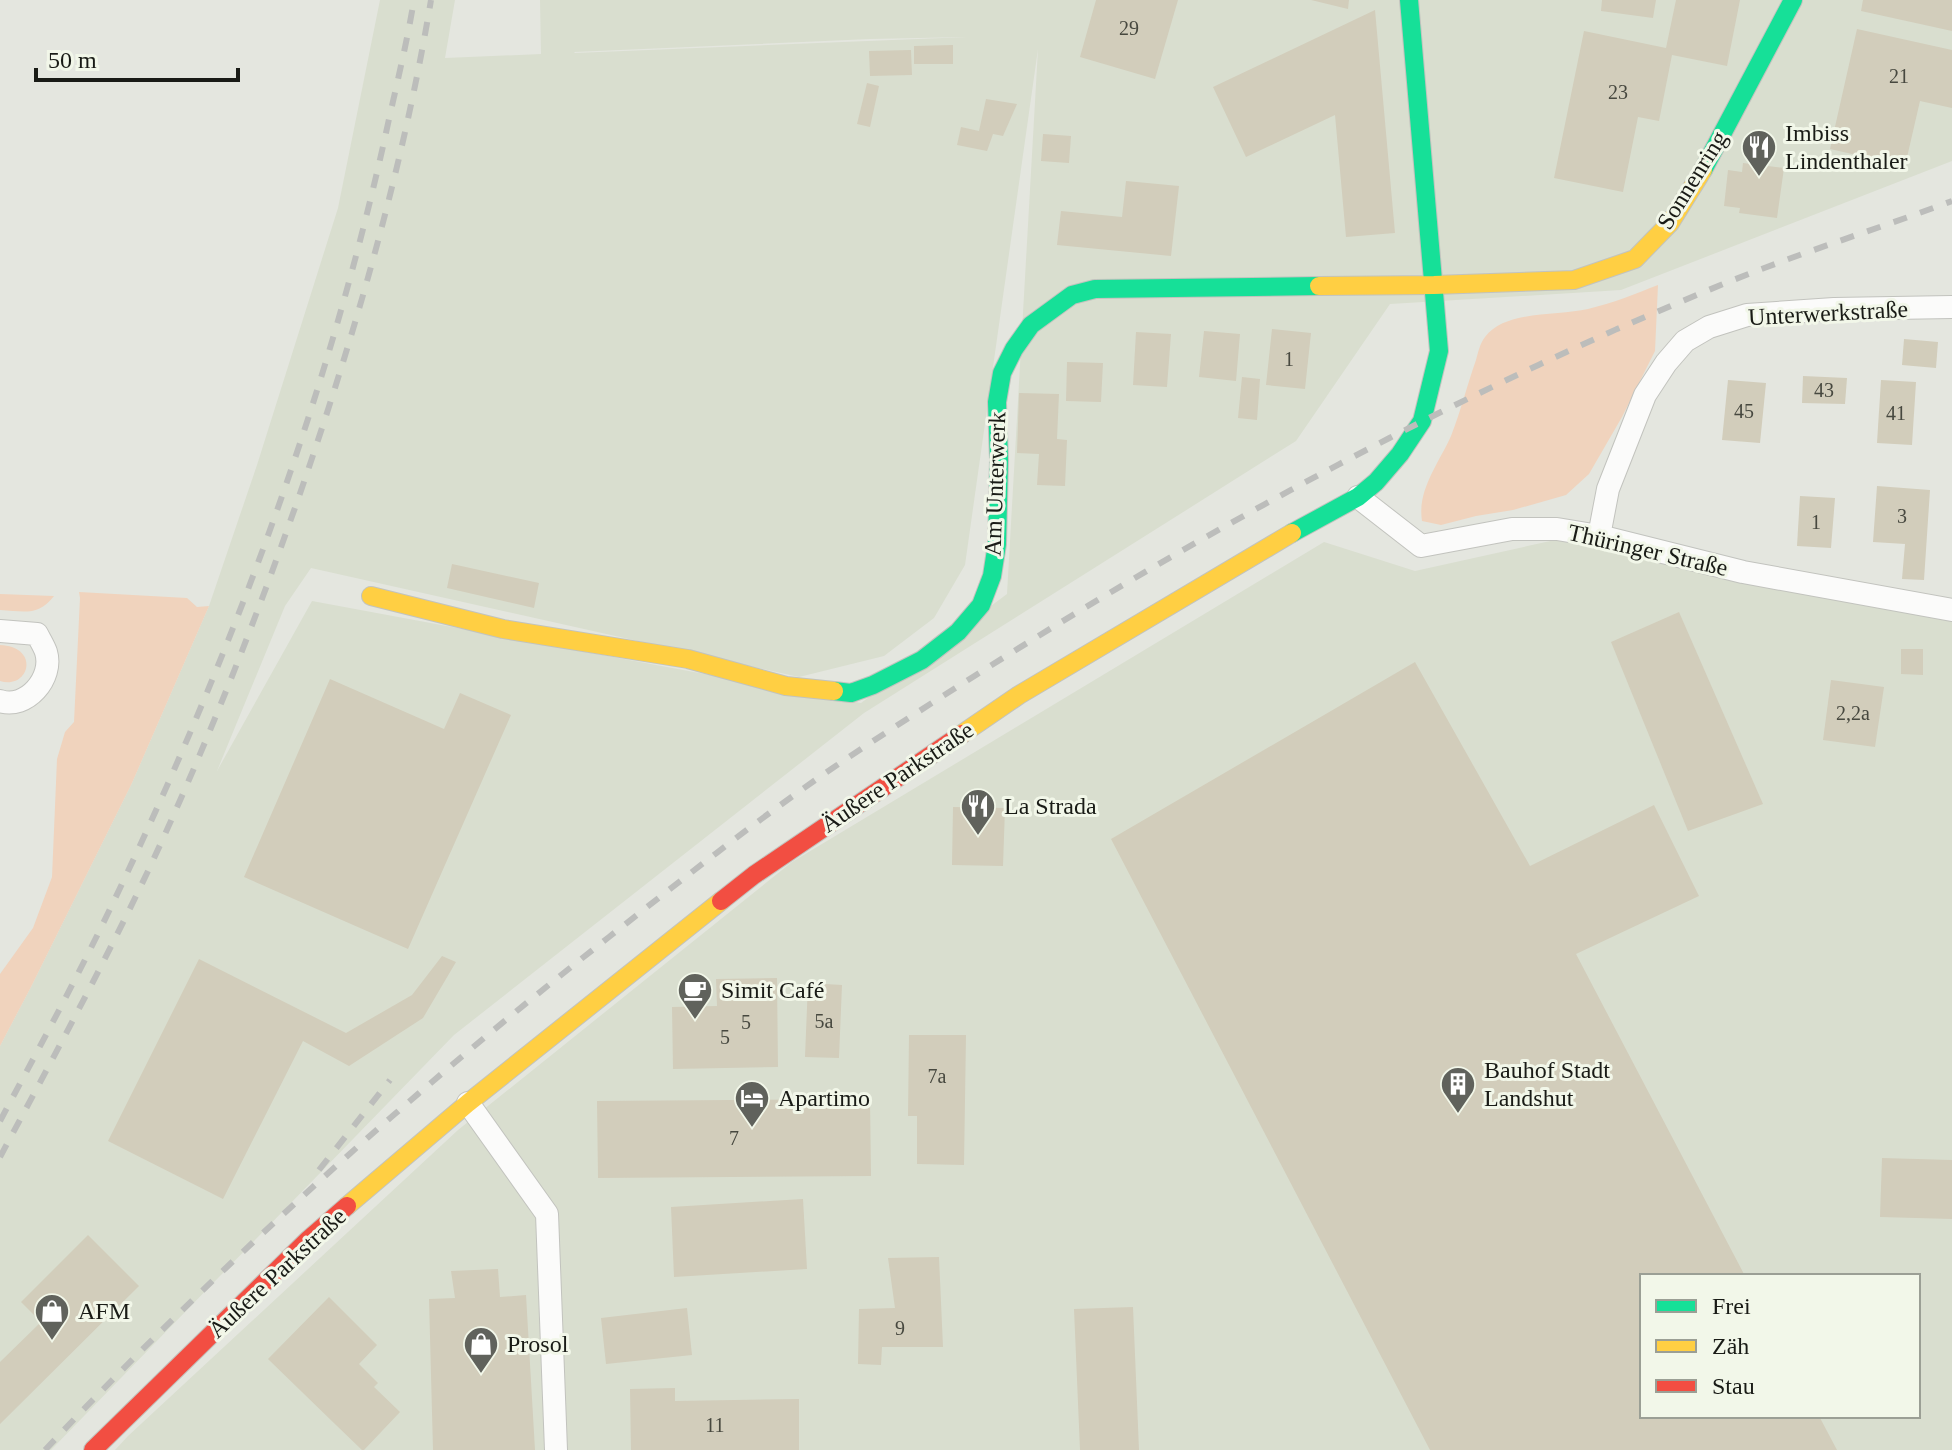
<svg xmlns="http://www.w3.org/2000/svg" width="1952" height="1450" viewBox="0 0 1952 1450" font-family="Georgia,serif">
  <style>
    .built { fill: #d9decf; fill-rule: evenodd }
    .green { fill: #f0d3bd }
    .building { fill: #d2cdbb }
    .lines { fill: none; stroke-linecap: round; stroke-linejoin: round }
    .street-casing { stroke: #c2c3be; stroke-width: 24 }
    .fast-casing { stroke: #c2c3be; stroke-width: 20 }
    .slow-casing { stroke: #c2c3be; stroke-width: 20 }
    .jam-casing { stroke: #c2c3be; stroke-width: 20 }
    .street { stroke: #fbfbfa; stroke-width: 22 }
    .fast { stroke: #16e098; stroke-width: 18 }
    .slow { stroke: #ffcf43; stroke-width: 18 }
    .jam { stroke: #f24e42; stroke-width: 18 }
    .rail { stroke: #bcbdbb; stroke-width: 6; stroke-dasharray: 14 14; stroke-linecap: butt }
    .labels { text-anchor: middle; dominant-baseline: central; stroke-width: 6; stroke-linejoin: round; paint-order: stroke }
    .number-label { font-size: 20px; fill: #47483f }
    .poi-label { font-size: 24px; fill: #191b16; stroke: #f2f7e9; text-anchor: start }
    .street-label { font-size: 24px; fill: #191b16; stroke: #f2f7e9 }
  </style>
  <rect width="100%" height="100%" fill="#e4e6df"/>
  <g class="built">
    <path d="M 380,0 L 455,0 L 445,58 L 541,54 L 540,0 L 1952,0 L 1952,161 L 1621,290 L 1390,304 L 1296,441 L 864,713 L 454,1035 L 51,1450 L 0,1450 L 0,1046 L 31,987 L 132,783 L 209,606 L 257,465 L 338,208 ZM 967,37 L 575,53 L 574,52 L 870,39 ZM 1038,49 L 1007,594 L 861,703 L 312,601 L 217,771 L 285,606 L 311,568 L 799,677 L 884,656 L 934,618 L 965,565 Z"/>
    <path d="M 1555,540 L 1952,619 L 1952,1450 L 115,1450 L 128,1436 L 458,1130 L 792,862 L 1324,542 L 1415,571 ZM 1642,1276 L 1918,1276 L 1918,1416 L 1642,1416 Z"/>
  </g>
  <g class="green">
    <path d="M 1658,285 L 1655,351 L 1622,417 L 1589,474 L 1566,495 L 1513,510 L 1476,516 L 1441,525 L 1422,521 C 1417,490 1439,463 1451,436 C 1461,411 1467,385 1476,360 C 1478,353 1480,343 1485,337 C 1505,310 1558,316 1588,309 C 1613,303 1635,294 1658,285 Z"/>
    <path d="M 79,592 L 187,598 L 197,607 L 209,606 L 132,783 L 31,987 L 0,1046 L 0,974 L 33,928 L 52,877 L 57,759 L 65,732 L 74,722 L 80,598 Z"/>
    <path d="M 0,594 L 54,596 C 38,617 23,611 0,610 Z"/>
    <path d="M 0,645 C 41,647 29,690 0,681 Z"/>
  </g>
  <g class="building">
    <path d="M 1096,0 L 1178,0 L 1155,79 L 1080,57 Z"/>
    <path d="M 1311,0 L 1349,0 L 1348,9 Z"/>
    <path d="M 1602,0 L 1656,0 L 1653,18 L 1601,11 Z"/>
    <path d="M 1676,0 L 1740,0 L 1727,66 L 1672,55 L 1659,121 L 1638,117 L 1623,192 L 1554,178 L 1584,31 L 1666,48 Z"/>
    <path d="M 1863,0 L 1952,0 L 1952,31 L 1861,11 Z"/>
    <path d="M 1375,10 L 1395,233 L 1346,237 L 1335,115 L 1246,157 L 1213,87 Z"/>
    <path d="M 1857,29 L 1952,50 L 1952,108 L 1920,101 L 1905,166 L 1830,149 Z"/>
    <path d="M 953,45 L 953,64 L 914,64 L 914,46 Z"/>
    <path d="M 911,50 L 912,75 L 870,76 L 869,51 Z"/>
    <path d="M 867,83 L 879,86 L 870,127 L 857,124 Z"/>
    <path d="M 986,99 L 1017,104 L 1003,136 L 993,134 L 987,151 L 957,145 L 961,127 L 979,131 Z"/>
    <path d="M 1043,134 L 1071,136 L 1069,163 L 1041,161 Z"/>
    <path d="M 1743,163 L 1784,168 L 1777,218 L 1739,213 L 1740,208 L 1724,206 L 1728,170 L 1742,172 Z"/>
    <path d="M 1126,181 L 1179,186 L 1171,256 L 1057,245 L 1061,211 L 1122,217 Z"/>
    <path d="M 1272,329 L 1311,333 L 1305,389 L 1266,385 Z"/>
    <path d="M 1204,331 L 1240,334 L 1236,381 L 1199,377 Z"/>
    <path d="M 1136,332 L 1171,334 L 1167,387 L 1133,385 Z"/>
    <path d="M 1904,339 L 1938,342 L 1936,368 L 1902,365 Z"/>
    <path d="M 1067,362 L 1103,363 L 1101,402 L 1066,401 Z"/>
    <path d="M 1803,376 L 1847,378 L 1845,404 L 1802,403 Z"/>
    <path d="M 1242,377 L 1260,379 L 1257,420 L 1238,418 Z"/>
    <path d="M 1728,380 L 1766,383 L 1760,443 L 1722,440 Z"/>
    <path d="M 1881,380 L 1916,382 L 1912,445 L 1877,443 Z"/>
    <path d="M 1019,393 L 1059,394 L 1057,439 L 1067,440 L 1065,486 L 1037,485 L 1039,454 L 1017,453 Z"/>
    <path d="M 1877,486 L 1930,490 L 1924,580 L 1902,579 L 1905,544 L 1873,542 Z"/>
    <path d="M 1800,496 L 1835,498 L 1831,548 L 1797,546 Z"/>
    <path d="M 452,564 L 539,583 L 534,608 L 447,588 Z"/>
    <path d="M 1679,612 L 1763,804 L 1688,831 L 1611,642 Z"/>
    <path d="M 1901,649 L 1923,649 L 1923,675 L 1901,674 Z"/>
    <path d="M 1415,662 L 1530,866 L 1654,805 L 1699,896 L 1576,954 L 1745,1276 L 1642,1276 L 1642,1416 L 1819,1416 L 1837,1450 L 1430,1450 L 1111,839 Z"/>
    <path d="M 330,679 L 444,729 L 460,693 L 511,715 L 408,949 L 244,877 Z"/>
    <path d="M 1831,680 L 1884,687 L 1875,747 L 1823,740 Z"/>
    <path d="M 953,807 L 1005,808 L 1003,866 L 952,865 Z"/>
    <path d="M 442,956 L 456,962 L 423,1018 L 349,1066 L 303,1041 L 223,1199 L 108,1141 L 199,959 L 346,1033 L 412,995 Z"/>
    <path d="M 777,978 L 778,1067 L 673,1069 L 672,1007 L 717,1006 L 716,979 Z"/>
    <path d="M 808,983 L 842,985 L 839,1058 L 805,1057 Z"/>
    <path d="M 909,1035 L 966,1035 L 964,1165 L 917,1164 L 917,1116 L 908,1116 Z"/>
    <path d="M 870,1099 L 871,1176 L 598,1178 L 597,1101 Z"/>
    <path d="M 1882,1158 L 1952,1160 L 1952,1219 L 1880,1217 Z"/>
    <path d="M 803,1199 L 807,1269 L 674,1277 L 671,1207 Z"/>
    <path d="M 88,1235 L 139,1286 L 0,1424 L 0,1362 L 41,1322 L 21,1302 Z"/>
    <path d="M 939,1257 L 943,1347 L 882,1347 L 881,1365 L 858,1364 L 859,1309 L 895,1308 L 888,1258 Z"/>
    <path d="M 498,1269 L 500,1297 L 526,1295 L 535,1450 L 433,1450 L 429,1299 L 455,1298 L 451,1271 Z"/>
    <path d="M 329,1297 L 377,1345 L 359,1364 L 378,1383 L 374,1387 L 400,1412 L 364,1450 L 362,1450 L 336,1425 L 268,1359 Z"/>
    <path d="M 1133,1307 L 1139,1450 L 1080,1450 L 1074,1309 Z"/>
    <path d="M 687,1308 L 692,1355 L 606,1364 L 601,1318 Z"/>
    <path d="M 675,1388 L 675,1401 L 799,1399 L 799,1450 L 631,1450 L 630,1389 Z"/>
  </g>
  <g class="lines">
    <g class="street-casing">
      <g id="street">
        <path d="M 1358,497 L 1421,546 L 1512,529 L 1557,529 L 1599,536 L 1743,572 L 1952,610"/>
        <path d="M 1599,536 L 1608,489 L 1645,395 L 1666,363 L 1685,341 L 1709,327 L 1747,315 L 1834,309 L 1952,307"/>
        <path d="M 0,631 L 37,634 C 40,640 44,646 46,652 C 54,678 26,710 0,701"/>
        <path d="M 468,1103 L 547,1214 L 556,1450"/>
      </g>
    </g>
    <g class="fast-casing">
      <g id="fast">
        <path d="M 1703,170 L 1793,0"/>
        <path d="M 1292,533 L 1358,497 L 1376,482 L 1400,454 L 1422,421 L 1439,351 L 1409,0"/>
        <path d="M 834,691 L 851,693 L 873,685 L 922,660 L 958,632 L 981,605 L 992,576 L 997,544 L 999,460 L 997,402 L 1002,373 L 1014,349 L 1031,325 L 1072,295 L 1095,289 L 1319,286"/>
      </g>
    </g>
    <g class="slow-casing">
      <g id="slow">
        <path d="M 1319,286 L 1434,285 L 1574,280 L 1635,259 L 1670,223 L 1703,170"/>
        <path d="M 371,596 L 503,629 L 688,659 L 786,686 L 834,691"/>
        <path d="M 962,734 L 1019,695 L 1292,533"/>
        <path d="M 347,1206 L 468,1103 L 721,901"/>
      </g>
    </g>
    <g class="jam-casing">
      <g id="jam">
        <path d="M 721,901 L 754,875 L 962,734"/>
        <path d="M 93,1450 L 309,1239 L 347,1206"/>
      </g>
    </g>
    <use href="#street" class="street"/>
    <use href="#fast" class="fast"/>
    <use href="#slow" class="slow"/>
    <use href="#jam" class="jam"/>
    <g class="rail">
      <path d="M 0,1121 C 38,1050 76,980 111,907 C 229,661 324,408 384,142 C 394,95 406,48 414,0"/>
      <path d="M 0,1157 C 51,1062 103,966 149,869 C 209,740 260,610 306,476 C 359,320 404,162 431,0"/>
      <path d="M 319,1170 L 390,1080"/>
      <path d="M 45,1450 C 219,1265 409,1094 609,937 C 679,882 748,827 821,776 C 872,741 924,708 976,675 C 1181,545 1395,428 1617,329 C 1666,308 1716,286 1767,267 C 1828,244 1891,224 1952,201"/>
    </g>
  </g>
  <defs>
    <g id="restaurant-pin" transform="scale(1.8)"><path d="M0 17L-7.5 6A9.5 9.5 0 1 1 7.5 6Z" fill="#60625c" stroke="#f2f7e9"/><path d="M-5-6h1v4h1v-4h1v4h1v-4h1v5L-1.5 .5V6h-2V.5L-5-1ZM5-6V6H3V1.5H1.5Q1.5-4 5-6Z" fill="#fff"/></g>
    <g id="cafe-pin" transform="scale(1.8)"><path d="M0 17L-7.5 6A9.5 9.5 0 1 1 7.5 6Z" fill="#60625c" stroke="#f2f7e9"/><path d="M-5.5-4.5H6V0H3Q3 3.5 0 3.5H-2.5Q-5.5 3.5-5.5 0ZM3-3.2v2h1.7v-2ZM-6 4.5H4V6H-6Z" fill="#fff"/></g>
    <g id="building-pin" transform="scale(1.8)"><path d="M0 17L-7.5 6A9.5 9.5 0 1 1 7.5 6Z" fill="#60625c" stroke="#f2f7e9"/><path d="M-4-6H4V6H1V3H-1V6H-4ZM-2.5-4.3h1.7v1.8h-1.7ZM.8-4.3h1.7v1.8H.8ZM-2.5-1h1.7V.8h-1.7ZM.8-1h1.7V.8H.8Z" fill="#fff"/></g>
    <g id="hotel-pin" transform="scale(1.8)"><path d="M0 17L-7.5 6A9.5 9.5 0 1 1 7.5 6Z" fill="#60625c" stroke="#f2f7e9"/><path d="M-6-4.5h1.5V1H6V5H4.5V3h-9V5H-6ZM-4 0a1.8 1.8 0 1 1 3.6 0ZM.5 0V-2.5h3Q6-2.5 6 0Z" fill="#fff"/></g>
    <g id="shop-pin" transform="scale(1.8)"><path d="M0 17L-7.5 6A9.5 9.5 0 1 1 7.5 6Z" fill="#60625c" stroke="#f2f7e9"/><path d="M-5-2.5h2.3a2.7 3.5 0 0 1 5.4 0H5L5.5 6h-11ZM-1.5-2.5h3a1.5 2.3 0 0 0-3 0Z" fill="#fff"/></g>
  </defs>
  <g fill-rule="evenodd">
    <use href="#restaurant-pin" x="1759" y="147"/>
    <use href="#restaurant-pin" x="978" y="806"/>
    <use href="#cafe-pin" x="695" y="990"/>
    <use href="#building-pin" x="1458" y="1084"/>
    <use href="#hotel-pin" x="752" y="1098"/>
    <use href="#shop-pin" x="52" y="1311"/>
    <use href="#shop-pin" x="481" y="1344"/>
  </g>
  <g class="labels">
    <g class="number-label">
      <text x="1129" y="28">29</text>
      <text x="1899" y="76">21</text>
      <text x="1618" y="92">23</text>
      <text x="1289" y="359">1</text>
      <text x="1824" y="390">43</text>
      <text x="1744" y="411">45</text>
      <text x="1896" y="413">41</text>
      <text x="1902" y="516">3</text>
      <text x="1816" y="522">1</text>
      <text x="1853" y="713">2,2a</text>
      <text x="824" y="1021">5a</text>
      <text x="746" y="1022">5</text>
      <text x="725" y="1037">5</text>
      <text x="937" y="1076">7a</text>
      <text x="734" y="1138">7</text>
      <text x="900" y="1328">9</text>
      <text x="715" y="1425">11</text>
    </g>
    <g class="poi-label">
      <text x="1785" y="133">Imbiss<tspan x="1785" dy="28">Lindenthaler</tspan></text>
      <text x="1004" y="806">La Strada</text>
      <text x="721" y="990">Simit Café</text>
      <text x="1484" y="1070">Bauhof Stadt<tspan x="1484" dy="28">Landshut</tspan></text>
      <text x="778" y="1098">Apartimo</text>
      <text x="78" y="1311">AFM</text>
      <text x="507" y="1344">Prosol</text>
    </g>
    <g class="street-label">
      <text transform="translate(1692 180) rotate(-58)">Sonnenring</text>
      <text transform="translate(1828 313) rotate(-3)">Unterwerkstraße</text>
      <text transform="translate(995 484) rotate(-88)">Am Unterwerk</text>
      <text transform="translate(1648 550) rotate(13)">Thüringer Straße</text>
      <text transform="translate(897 777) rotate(-34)">Äußere Parkstraße</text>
      <text transform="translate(277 1273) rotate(-43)">Äußere Parkstraße</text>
    </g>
  </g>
  <rect x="1640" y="1274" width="280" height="144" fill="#f2f7e9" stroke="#9b9f95" stroke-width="2"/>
  <rect x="1656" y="1300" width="40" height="12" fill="#16e098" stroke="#9b9f95" stroke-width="2"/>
  <text x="1712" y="1314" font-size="24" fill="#191b16">Frei</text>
  <rect x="1656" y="1340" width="40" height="12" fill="#ffcf43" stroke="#9b9f95" stroke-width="2"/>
  <text x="1712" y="1354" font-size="24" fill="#191b16">Zäh</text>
  <rect x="1656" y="1380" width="40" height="12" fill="#f24e42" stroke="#9b9f95" stroke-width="2"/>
  <text x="1712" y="1394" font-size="24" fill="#191b16">Stau</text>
  <path d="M36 68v12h202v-12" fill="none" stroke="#191b16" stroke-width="4"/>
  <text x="48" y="68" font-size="24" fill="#191b16" stroke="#f2f7e9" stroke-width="6" paint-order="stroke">50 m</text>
</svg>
